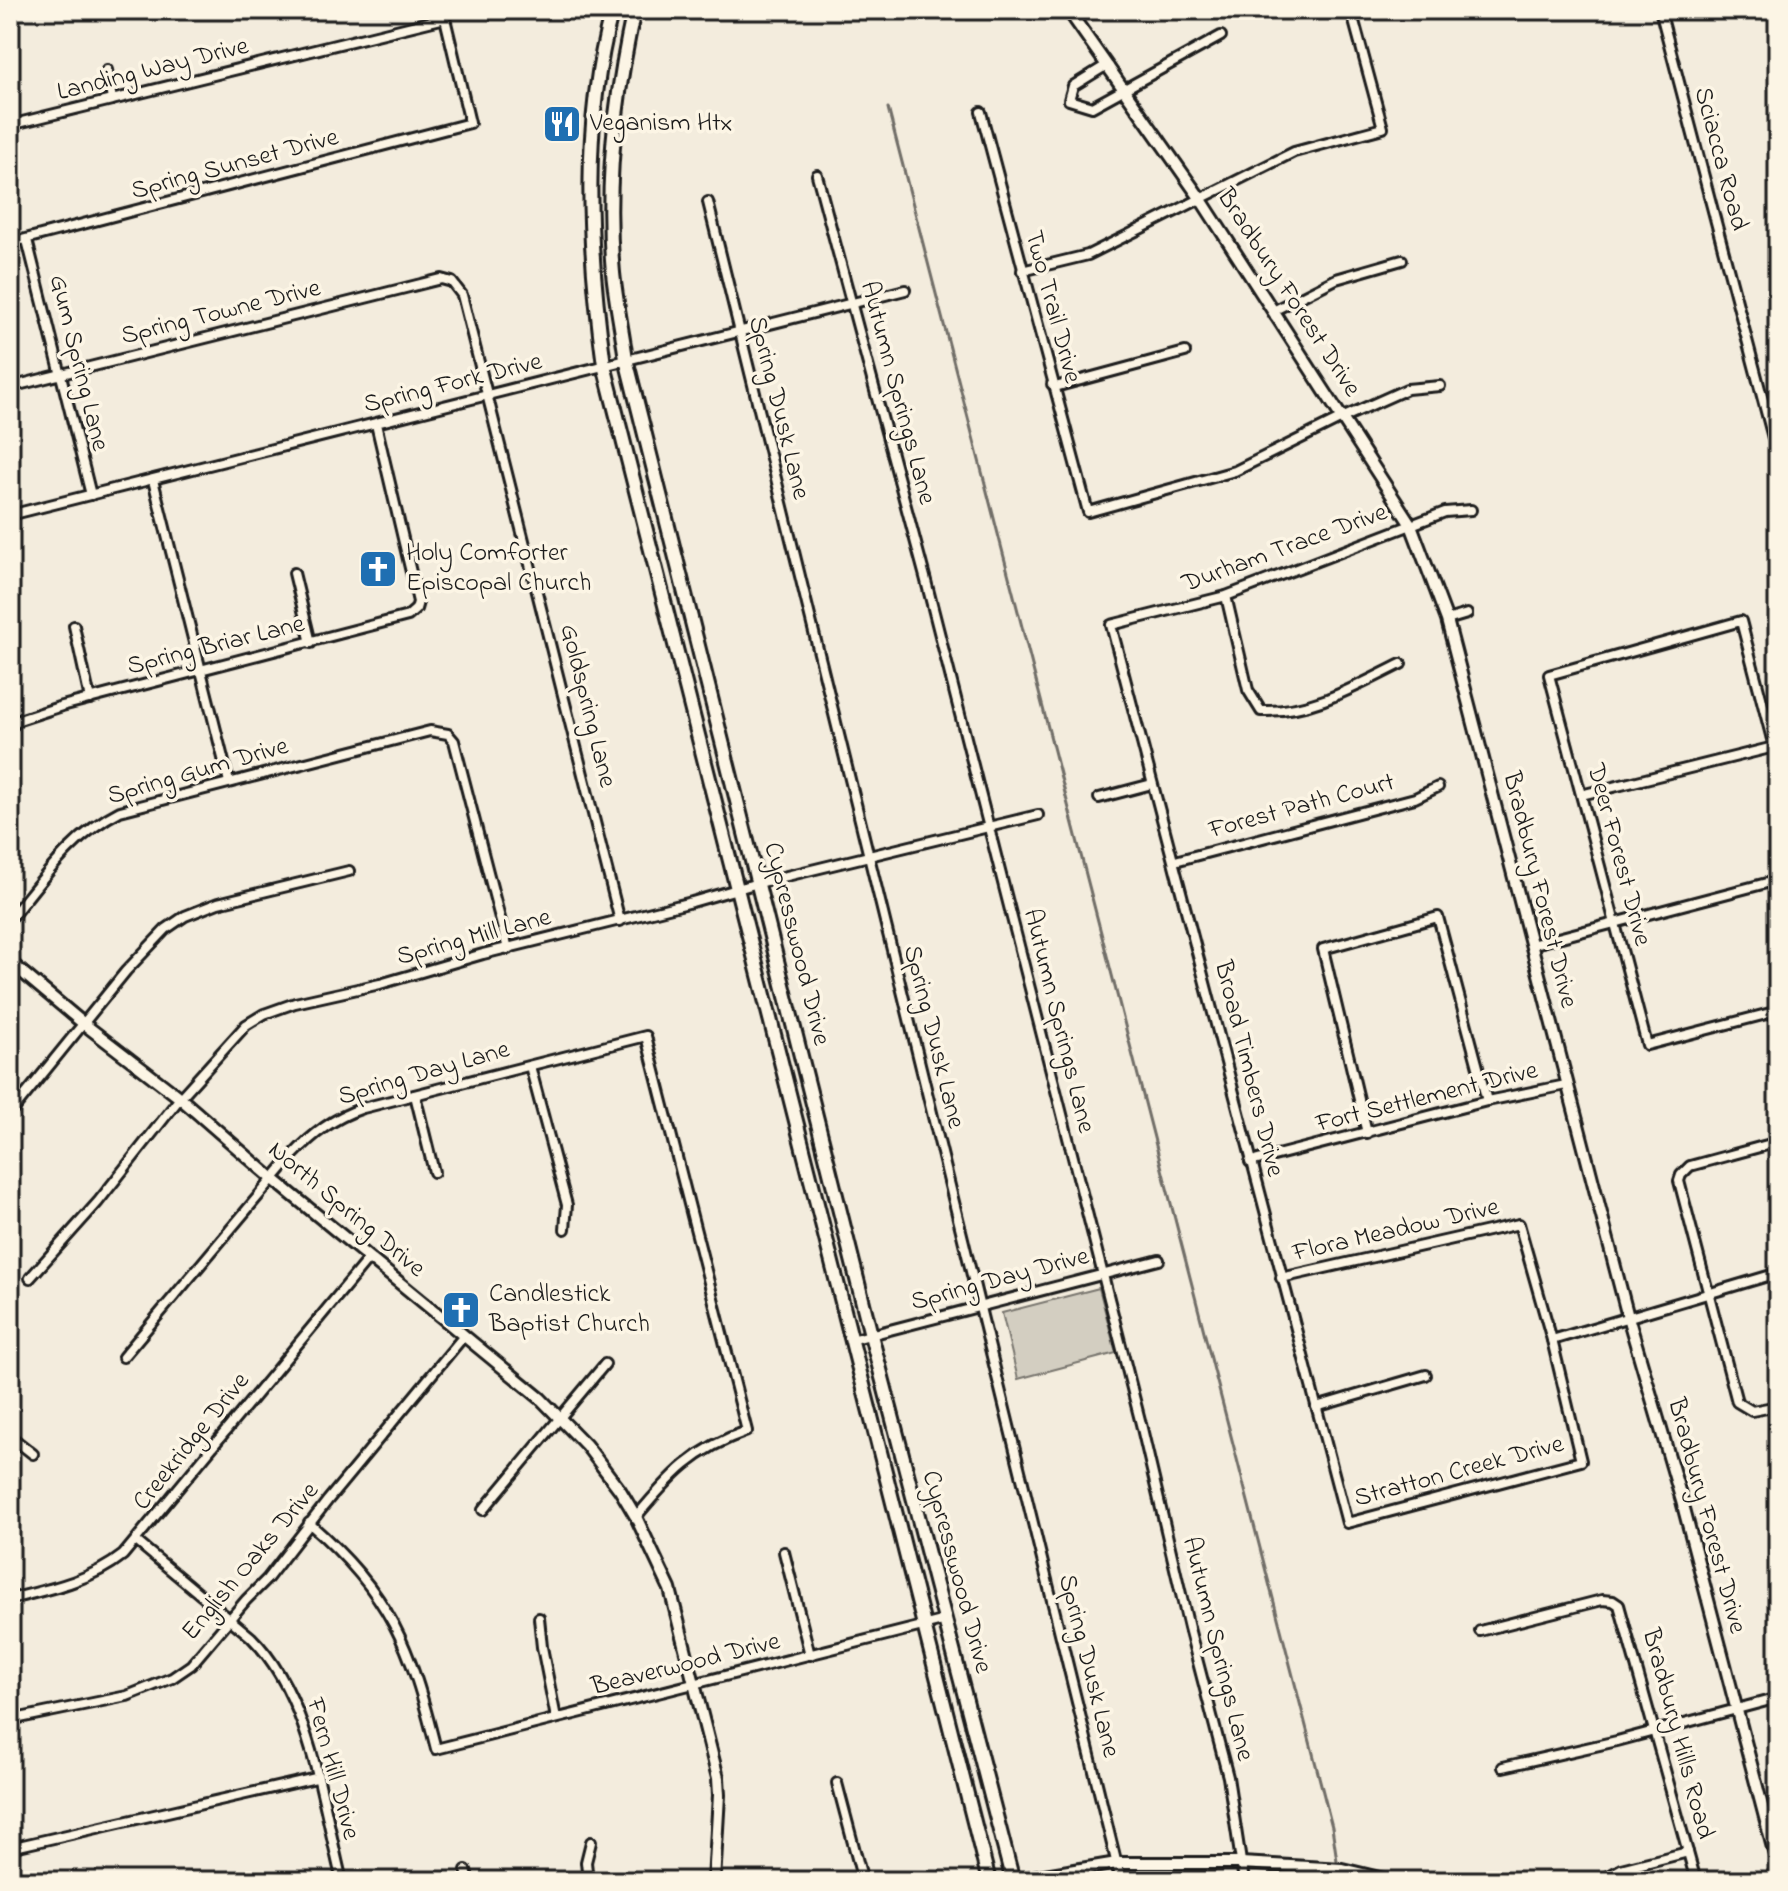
<svg xmlns="http://www.w3.org/2000/svg" width="1788" height="1891" viewBox="0 0 1788 1891" font-family="'Indie Flower',sans-serif">
  <style>
    .green { fill: #d3cec1; stroke: #78756e; stroke-width: 2 }
    .lines { fill: none; stroke-linecap: round; stroke-linejoin: round }
    .stream { stroke: #716e68; stroke-width: 3 }
    .minor-casing { stroke: #1c1c1c; stroke-width: 14 }
    .tertiary-casing { stroke: #1c1c1c; stroke-width: 16 }
    .secondary-casing { stroke: #1c1c1c; stroke-width: 18 }
    .minor { stroke: #fcf5e5; stroke-width: 8 }
    .tertiary { stroke: #fcf5e5; stroke-width: 10 }
    .secondary { stroke: #fcf5e5; stroke-width: 12 }
    .labels { text-anchor: middle; dominant-baseline: central; stroke-width: 7; stroke-linejoin: round; paint-order: stroke }
    .street-label { font-size: 26px; fill: #1c1c1c; stroke: #fcf5e5 }
    .poi-label { font-size: 26px; fill: #1c1c1c; stroke: #fcf5e5; text-anchor: start }
  </style>
  <rect width="100%" height="100%" fill="#f3ecdd"/>
  <filter id="ink" filterUnits="userSpaceOnUse"><feTurbulence type="fractalNoise" baseFrequency=".0125" numOctaves="2"/><feDisplacementMap in="SourceGraphic" scale="16" xChannelSelector="R" yChannelSelector="G"/><feConvolveMatrix kernelMatrix="1 2 1 2 8 2 1 2 1" color-interpolation-filters="sRGB"/></filter>
  <g filter="url(#ink)">
    <path class="green" d="M 1099,1288 L 1116,1353 L 1018,1379 L 1002,1313 Z"/>
    <g class="lines">
      <path class="stream" d="M 888,108 L 1332,1827 L 1340,1881"/>
      <g class="minor-casing">
        <g id="minor">
          <path d="M 1660,10 L 1778,457"/>
          <path d="M 1109,67 L 1102,68 L 1073,86 L 1069,100 L 1092,107 L 1221,36"/>
          <path d="M 107,70 L 112,100"/>
          <path d="M 981,112 L 1088,512 L 1235,471 L 1342,418 L 1407,389 L 1440,386"/>
          <path d="M 10,125 L 445,18"/>
          <path d="M 817,175 L 925,577 L 1141,1424 L 1189,1628 L 1228,1777 L 1244,1881"/>
          <path d="M 708,202 L 1121,1881"/>
          <path d="M 27,240 L 91,495"/>
          <path d="M 10,243 L 470,123 L 443,10"/>
          <path d="M 1022,271 L 1088,255 L 1294,152 L 1383,128 L 1351,10"/>
          <path d="M 1275,316 L 1275,310 L 1336,279 L 1402,260"/>
          <path d="M 1052,384 L 1055,387 L 1185,352"/>
          <path d="M 10,387 L 441,279 L 452,282 L 462,295 L 620,921"/>
          <path d="M 153,480 L 229,782"/>
          <path d="M 10,515 L 905,290"/>
          <path d="M 294,573 L 311,643"/>
          <path d="M 1226,596 L 1248,690 L 1261,711 C 1312,713 1356,686 1401,664"/>
          <path d="M 1447,620 L 1467,614"/>
          <path d="M 74,626 L 90,699"/>
          <path d="M 10,728 L 19,720 L 62,706 L 408,616 L 416,609 L 418,602 L 376,424"/>
          <path d="M 1581,795 L 1774,747 L 1741,621 L 1549,675 C 1582,798 1615,922 1647,1045 L 1778,1011"/>
          <path d="M 1099,798 L 1152,784"/>
          <path d="M 1175,861 L 1415,798 L 1438,787"/>
          <path d="M 10,919 C 43,879 72,835 120,811 L 430,731 L 448,734 L 454,741 L 508,949"/>
          <path d="M 1531,945 L 1778,880"/>
          <path d="M 530,1066 L 567,1205 L 565,1229"/>
          <path d="M 415,1095 L 434,1172"/>
          <path d="M 10,1114 L 126,971 L 166,929 L 185,916 L 218,903 L 349,871"/>
          <path d="M 1367,1133 L 1323,949 L 1438,917 L 1487,1101"/>
          <path d="M 1778,1142 L 1690,1166 L 1681,1175 L 1679,1181 L 1737,1402 L 1752,1411 L 1778,1406"/>
          <path d="M 1250,1162 L 1487,1101 L 1566,1085"/>
          <path d="M 30,1278 L 98,1202 L 180,1098 L 246,1025 L 264,1014 L 295,1003 L 380,984 L 483,954 L 692,902 L 758,883 L 1038,815"/>
          <path d="M 1281,1278 L 1519,1224 L 1552,1340 L 1581,1461 L 1347,1523 L 1111,625 L 1226,596 L 1445,512 L 1471,510"/>
          <path d="M 851,1340 L 1159,1260"/>
          <path d="M 1552,1340 L 1778,1273"/>
          <path d="M 123,1357 L 292,1156 C 313,1134 333,1118 363,1108 L 646,1036 L 747,1431 C 694,1449 671,1475 636,1517"/>
          <path d="M 1316,1407 L 1426,1375"/>
          <path d="M 10,1436 L 33,1454"/>
          <path d="M 483,1510 L 605,1364"/>
          <path d="M 309,1523 C 391,1595 410,1645 436,1749 L 946,1620"/>
          <path d="M 136,1541 L 251,1637 C 310,1695 322,1802 342,1881"/>
          <path d="M 784,1552 L 810,1655"/>
          <path d="M 10,1599 C 51,1589 90,1581 123,1555 L 369,1258"/>
          <path d="M 539,1618 L 542,1647 L 556,1718"/>
          <path d="M 1480,1631 L 1602,1600 L 1613,1601 L 1619,1605 L 1696,1881"/>
          <path d="M 10,1720 L 127,1696 L 172,1678 L 191,1665 L 246,1600 L 267,1579 L 328,1500 L 463,1337"/>
          <path d="M 1503,1767 L 1617,1741 L 1778,1698"/>
          <path d="M 837,1783 L 863,1881"/>
          <path d="M 10,1848 L 316,1778"/>
          <path d="M 466,1870 L 469,1881"/>
          <path d="M 588,1881 L 586,1862 L 591,1842"/>
          <path d="M 1600,1881 L 1621,1869 L 1688,1852"/>
        </g>
      </g>
      <g class="tertiary-casing">
        <g id="tertiary">
          <path d="M 1068,10 L 1200,198 L 1411,525 L 1447,620 L 1628,1317 L 1682,1501 L 1778,1867"/>
          <path d="M 10,962 L 84,1024 L 180,1098 L 273,1179 L 540,1398 L 586,1445 L 620,1490 L 636,1517 L 670,1589 L 718,1778 L 719,1795 L 714,1881"/>
          <path d="M 1009,1881 L 1117,1863 L 1241,1863 L 1342,1869 L 1392,1881"/>
        </g>
      </g>
      <g class="secondary-casing">
        <g id="secondary">
          <path d="M 612,10 C 581,127 588,247 604,365 L 989,1881"/>
          <path d="M 634,10 C 615,96 605,185 613,273 C 616,302 622,330 626,359 L 871,1335 L 1013,1881"/>
        </g>
      </g>
      <use href="#minor" class="minor"/>
      <use href="#tertiary" class="tertiary"/>
      <use href="#secondary" class="secondary"/>
    </g>
  </g>
  <defs>
    <g id="restaurant-square" transform="scale(2)"><rect x="-9" y="-9" width="18" height="18" rx="4" fill="#1f6fb2" stroke="#fcf5e5"/><path d="M-5-6h1v4h1v-4h1v4h1v-4h1v5L-1.5 .5V6h-2V.5L-5-1ZM5-6V6H3V1.5H1.5Q1.5-4 5-6Z" fill="#fff"/></g>
    <g id="church-square" transform="scale(2)"><rect x="-9" y="-9" width="18" height="18" rx="4" fill="#1f6fb2" stroke="#fcf5e5"/><path d="M-1.2-6h2.4v3.5h3.3v2.4h-3.3V6h-2.4V-.1h-3.3v-2.4h3.3Z" fill="#fff"/></g>
  </defs>
  <g fill-rule="evenodd">
    <use href="#restaurant-square" x="562" y="124"/>
    <use href="#church-square" x="378" y="569"/>
    <use href="#church-square" x="461" y="1310"/>
  </g>
  <g class="labels">
    <g class="street-label">
      <text transform="translate(153 70) rotate(-14)">Landing Way Drive</text>
      <text transform="translate(1720 159) rotate(75)">Sciacca Road</text>
      <text transform="translate(235 165) rotate(-15)">Spring Sunset Drive</text>
      <text transform="translate(1288 293) rotate(57)">Bradbury Forest Drive</text>
      <text transform="translate(1052 307) rotate(75)">Two Trail Drive</text>
      <text transform="translate(221 313) rotate(-14)">Spring Towne Drive</text>
      <text transform="translate(78 363) rotate(76)">Gum Spring Lane</text>
      <text transform="translate(453 384) rotate(-14)">Spring Fork Drive</text>
      <text transform="translate(897 393) rotate(75)">Autumn Springs Lane</text>
      <text transform="translate(778 408) rotate(76)">Spring Dusk Lane</text>
      <text transform="translate(1285 549) rotate(-20)">Durham Trace Drive</text>
      <text transform="translate(216 646) rotate(-14)">Spring Briar Lane</text>
      <text transform="translate(587 706) rotate(76)">Goldspring Lane</text>
      <text transform="translate(198 772) rotate(-16)">Spring Gum Drive</text>
      <text transform="translate(1302 807) rotate(-15)">Forest Path Court</text>
      <text transform="translate(1618 855) rotate(75)">Deer Forest Drive</text>
      <text transform="translate(1539 890) rotate(76)">Bradbury Forest Drive</text>
      <text transform="translate(474 938) rotate(-15)">Spring Mill Lane</text>
      <text transform="translate(796 944) rotate(76)">Cypresswood Drive</text>
      <text transform="translate(1058 1021) rotate(76)">Autumn Springs Lane</text>
      <text transform="translate(933 1037) rotate(76)">Spring Dusk Lane</text>
      <text transform="translate(1248 1069) rotate(76)">Broad Timbers Drive</text>
      <text transform="translate(424 1074) rotate(-16)">Spring Day Lane</text>
      <text transform="translate(1427 1098) rotate(-14)">Fort Settlement Drive</text>
      <text transform="translate(346 1210) rotate(40)">North Spring Drive</text>
      <text transform="translate(1396 1231) rotate(-13)">Flora Meadow Drive</text>
      <text transform="translate(1000 1280) rotate(-15)">Spring Day Drive</text>
      <text transform="translate(192 1442) rotate(-51)">Creekridge Drive</text>
      <text transform="translate(1459 1472) rotate(-15)">Stratton Creek Drive</text>
      <text transform="translate(1706 1516) rotate(75)">Bradbury Forest Drive</text>
      <text transform="translate(251 1562) rotate(-50)">English Oaks Drive</text>
      <text transform="translate(956 1572) rotate(75)">Cypresswood Drive</text>
      <text transform="translate(1217 1649) rotate(76)">Autumn Springs Lane</text>
      <text transform="translate(686 1665) rotate(-14)">Beaverwood Drive</text>
      <text transform="translate(1088 1666) rotate(76)">Spring Dusk Lane</text>
      <text transform="translate(1677 1734) rotate(75)">Bradbury Hills Road</text>
      <text transform="translate(332 1769) rotate(75)">Fern Hill Drive</text>
    </g>
    <g class="poi-label">
      <text x="590" y="124">Veganism Htx</text>
      <text x="406" y="554">Holy Comforter<tspan x="406" dy="30">Episcopal Church</tspan></text>
      <text x="489" y="1295">Candlestick<tspan x="489" dy="30">Baptist Church</tspan></text>
    </g>
  </g>
  <rect width="1788" height="1891" fill="none" stroke="#fcf5e5" stroke-width="40"/>
  <rect x="20" y="20" width="1748" height="1851" fill="none" stroke="#1c1c1c" stroke-width="3" filter="url(#ink)"/>
</svg>
